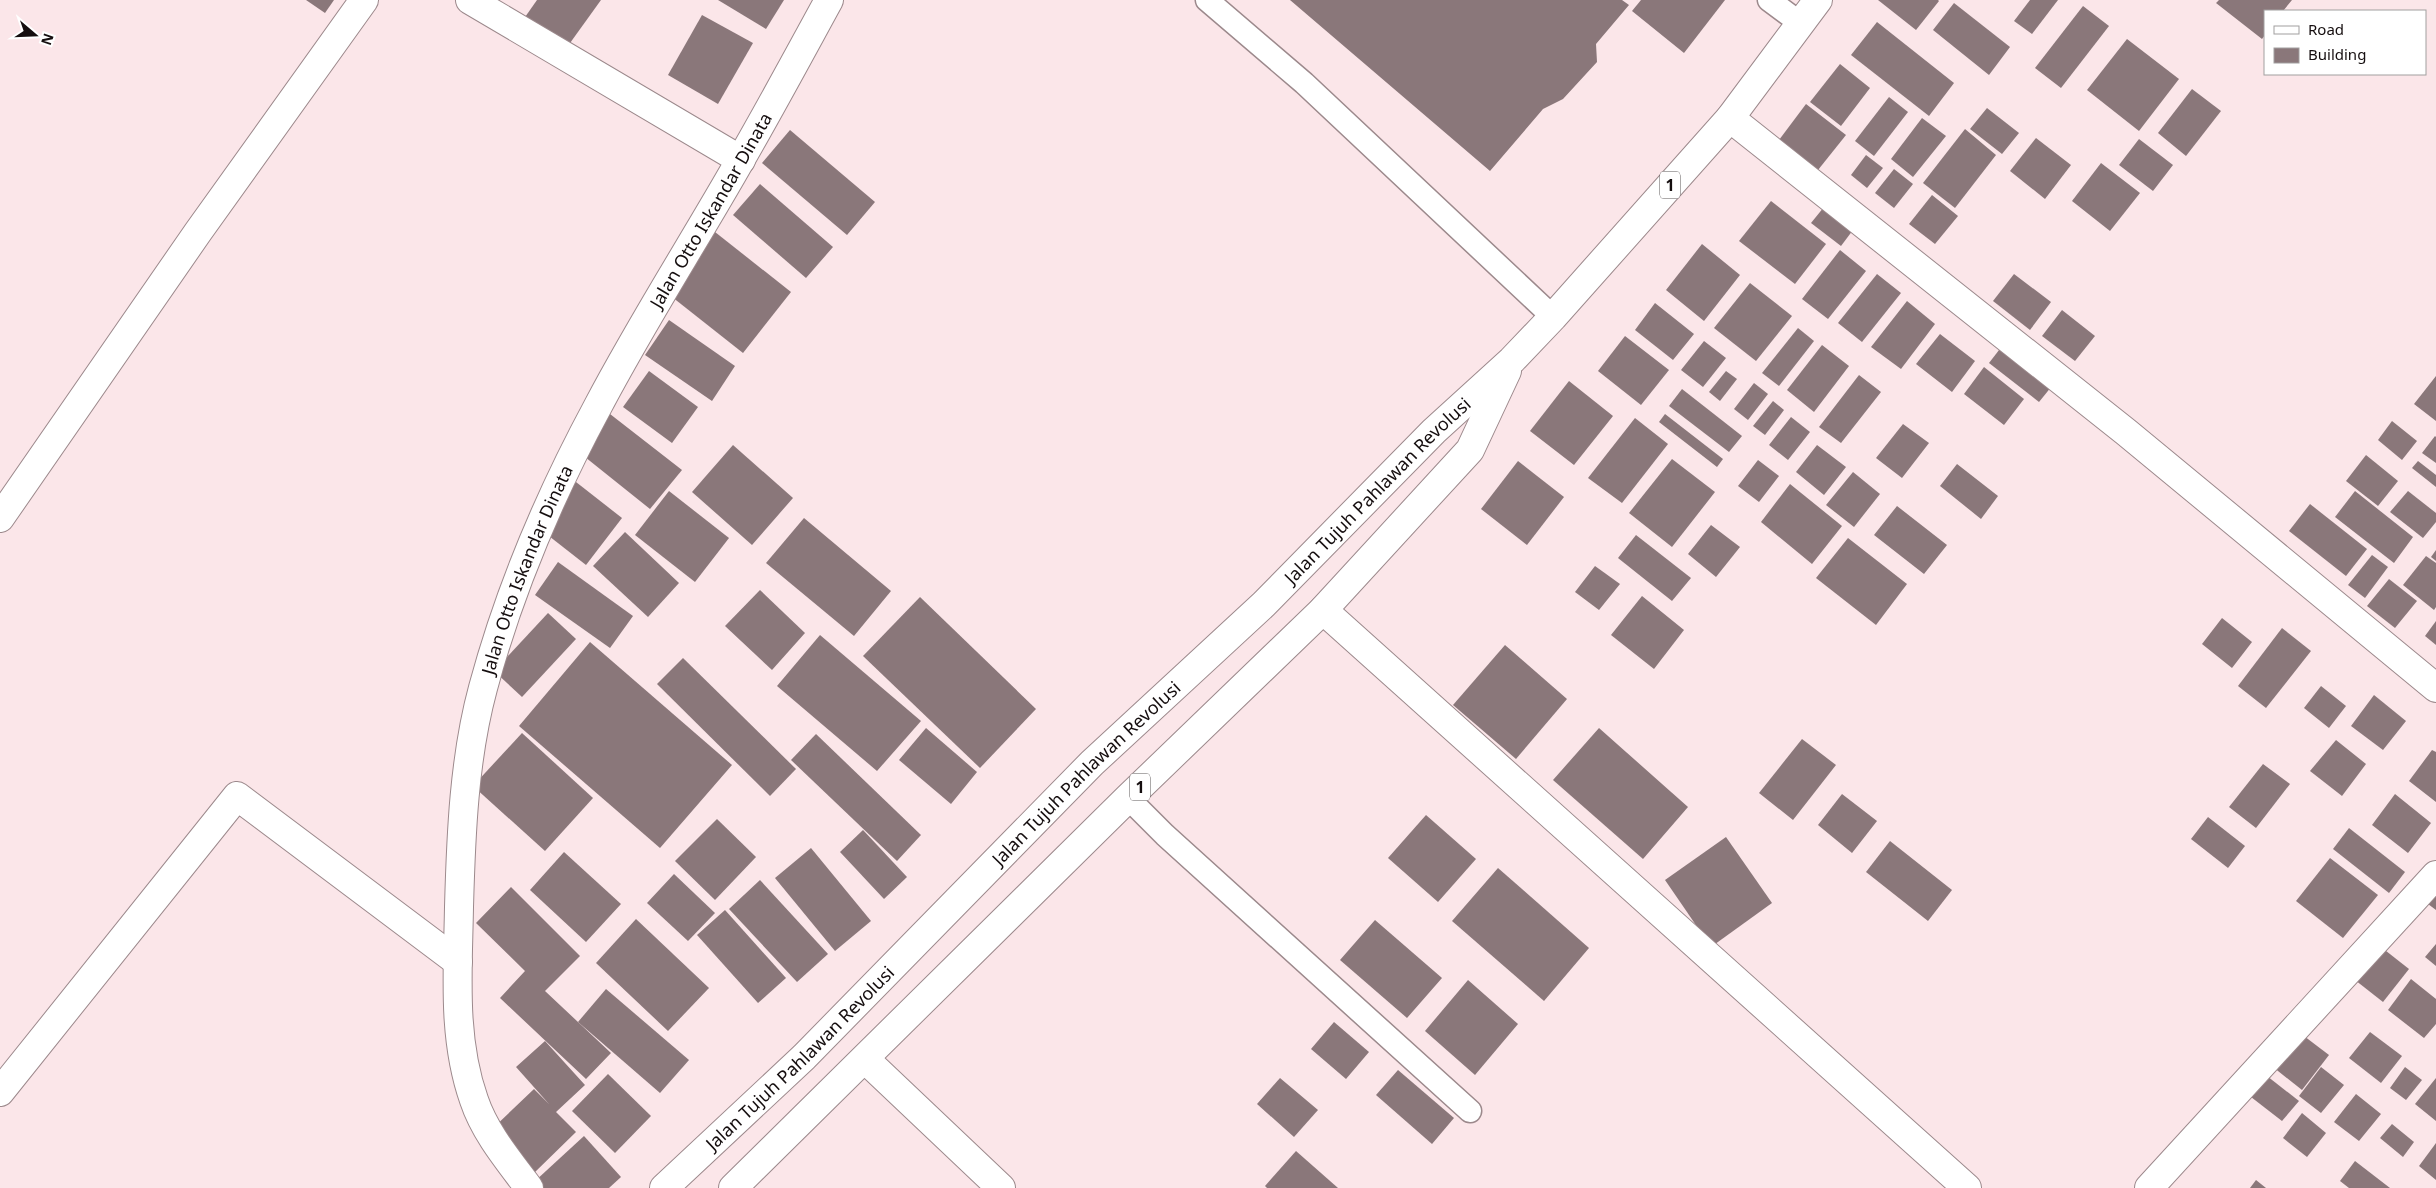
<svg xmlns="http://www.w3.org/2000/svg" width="2436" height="1188" viewBox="0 0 2436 1188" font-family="'Noto Sans',sans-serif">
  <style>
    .building { fill: #8a777a }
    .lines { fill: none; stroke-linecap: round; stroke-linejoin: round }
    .lane-casing { stroke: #9c898c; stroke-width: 25 }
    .street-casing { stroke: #9c898c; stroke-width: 30 }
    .secondary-casing { stroke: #9c898c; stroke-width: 30 }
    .primary-casing { stroke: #9c898c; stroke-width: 30 }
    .lane { stroke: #fff; stroke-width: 22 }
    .street { stroke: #fff; stroke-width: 28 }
    .secondary { stroke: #fff; stroke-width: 28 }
    .primary { stroke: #fff; stroke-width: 28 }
    .labels { text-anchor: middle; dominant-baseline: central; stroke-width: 4.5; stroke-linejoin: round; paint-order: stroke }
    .shield { fill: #fff; stroke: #5b5657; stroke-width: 1 }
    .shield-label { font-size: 16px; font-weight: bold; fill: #150e0f }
    .street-label { font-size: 18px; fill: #150e0f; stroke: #fff }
  </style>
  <rect width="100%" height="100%" fill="#fbe6e9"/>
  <g class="building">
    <path d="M 306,0 L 334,0 L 325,13 Z"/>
    <path d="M 537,0 L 601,0 L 565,50 L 523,20 Z"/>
    <path d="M 718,0 L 784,0 L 766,29 Z"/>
    <path d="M 1290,0 L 1622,0 L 1629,5 L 1596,44 L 1597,62 L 1563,99 L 1543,109 L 1490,171 Z"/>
    <path d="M 1641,0 L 1725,0 L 1684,53 L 1632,11 Z"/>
    <path d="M 1878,0 L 1938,0 L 1939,1 L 1916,30 Z"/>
    <path d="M 2030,0 L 2058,0 L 2032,34 L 2014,21 Z"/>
    <path d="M 2219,0 L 2292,0 L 2283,11 L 2265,11 L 2265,35 L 2262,39 L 2216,3 Z"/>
    <path d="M 1954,3 L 2010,47 L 1989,75 L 1933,30 Z"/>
    <path d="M 2083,6 L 2109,26 L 2061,88 L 2035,68 Z"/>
    <path d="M 702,15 L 753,43 L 718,104 L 668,75 Z"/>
    <path d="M 1877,22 L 1954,83 L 1929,116 L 1851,55 Z"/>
    <path d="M 2127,39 L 2179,79 L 2139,131 L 2087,90 Z"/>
    <path d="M 1840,64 L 1870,88 L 1841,126 L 1810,102 Z"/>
    <path d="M 2192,89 L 2221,111 L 2186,156 L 2158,133 Z"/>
    <path d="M 1889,97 L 1908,112 L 1874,156 L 1855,141 Z"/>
    <path d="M 1806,104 L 1846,135 L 1818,170 L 1779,140 Z"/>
    <path d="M 1987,108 L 2019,133 L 2002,154 L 1970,129 Z"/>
    <path d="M 1922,118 L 1946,136 L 1913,177 L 1891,159 Z"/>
    <path d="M 1965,129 L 1996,155 L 1955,208 L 1923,183 Z"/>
    <path d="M 790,130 L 875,202 L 847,235 L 762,163 Z"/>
    <path d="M 2036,138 L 2071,165 L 2045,199 L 2010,171 Z"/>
    <path d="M 2139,139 L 2173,165 L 2153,191 L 2119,165 Z"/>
    <path d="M 1866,155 L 1883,168 L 1867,188 L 1851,175 Z"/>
    <path d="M 2101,163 L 2140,193 L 2110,231 L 2072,201 Z"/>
    <path d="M 1894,169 L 1913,184 L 1894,208 L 1875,193 Z"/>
    <path d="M 760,184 L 833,247 L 806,278 L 733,215 Z"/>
    <path d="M 1932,195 L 1958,216 L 1935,244 L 1909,224 Z"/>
    <path d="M 1771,201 L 1826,244 L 1795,284 L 1739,241 Z"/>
    <path d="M 1824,207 L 1853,230 L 1841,246 L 1811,223 Z"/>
    <path d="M 715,232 L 791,292 L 743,353 L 667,293 Z"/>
    <path d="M 1702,244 L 1740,275 L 1704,321 L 1666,290 Z"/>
    <path d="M 1840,250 L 1866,271 L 1828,319 L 1802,299 Z"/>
    <path d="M 1877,274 L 1901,293 L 1862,342 L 1838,323 Z"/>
    <path d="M 2014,274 L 2051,302 L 2030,330 L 1993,301 Z"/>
    <path d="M 1750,283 L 1792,316 L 1756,361 L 1714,328 Z"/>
    <path d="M 1907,301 L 1935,324 L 1901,369 L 1871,347 Z"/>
    <path d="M 1655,303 L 1694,334 L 1673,360 L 1635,330 Z"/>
    <path d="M 2062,310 L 2095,336 L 2075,361 L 2042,336 Z"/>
    <path d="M 669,320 L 735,366 L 712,401 L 645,355 Z"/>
    <path d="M 1798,328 L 1814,341 L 1779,386 L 1762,373 Z"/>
    <path d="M 1940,334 L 1975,361 L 1952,392 L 1916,364 Z"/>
    <path d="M 1625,336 L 1669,370 L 1641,405 L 1598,371 Z"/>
    <path d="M 1704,341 L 1726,358 L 1703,387 L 1681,370 Z"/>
    <path d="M 2006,341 L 2056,381 L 2039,402 L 1989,363 Z"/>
    <path d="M 1822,345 L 1849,366 L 1814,412 L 1787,390 Z"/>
    <path d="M 1984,367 L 2024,399 L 2004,425 L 1964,394 Z"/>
    <path d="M 649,371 L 698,407 L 672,443 L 623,407 Z"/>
    <path d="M 1726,371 L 1737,379 L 1720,401 L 1709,392 Z"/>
    <path d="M 1859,375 L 1881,392 L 1841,443 L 1819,427 Z"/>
    <path d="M 2436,376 L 2436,421 L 2414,404 Z"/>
    <path d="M 1569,381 L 1613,416 L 1574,465 L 1530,431 Z"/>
    <path d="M 1754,383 L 1768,394 L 1748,420 L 1734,409 Z"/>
    <path d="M 1682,389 L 1742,436 L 1729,452 L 1669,406 Z"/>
    <path d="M 1773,401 L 1784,410 L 1765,435 L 1753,426 Z"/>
    <path d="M 610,414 L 682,470 L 650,509 L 580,453 Z"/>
    <path d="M 1665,414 L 1723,459 L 1717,467 L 1659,422 Z"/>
    <path d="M 1791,417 L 1810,432 L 1788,460 L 1769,445 Z"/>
    <path d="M 1635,418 L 1668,444 L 1622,503 L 1588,478 Z"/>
    <path d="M 2392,421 L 2417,441 L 2402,460 L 2378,440 Z"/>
    <path d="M 1903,424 L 1929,443 L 1902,478 L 1876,458 Z"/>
    <path d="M 2435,436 L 2436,437 L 2436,463 L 2422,453 Z"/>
    <path d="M 733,445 L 793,498 L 752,545 L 692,492 Z"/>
    <path d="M 1817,445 L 1846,467 L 1824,495 L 1796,472 Z"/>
    <path d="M 2366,455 L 2398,481 L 2378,506 L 2346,481 Z"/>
    <path d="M 1672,459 L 1715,492 L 1672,547 L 1629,513 Z"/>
    <path d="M 1758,460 L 1779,476 L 1759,502 L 1738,486 Z"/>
    <path d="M 1518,461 L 1564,497 L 1527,545 L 1481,509 Z"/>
    <path d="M 2418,461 L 2436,475 L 2436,487 L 2412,468 Z"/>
    <path d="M 1957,464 L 1998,496 L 1981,519 L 1940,486 Z"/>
    <path d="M 1853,472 L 1880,494 L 1854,527 L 1826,505 Z"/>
    <path d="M 576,482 L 622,518 L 586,565 L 540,529 Z"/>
    <path d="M 1790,484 L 1842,526 L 1812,564 L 1761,522 Z"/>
    <path d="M 669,491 L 729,538 L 695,582 L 635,535 Z"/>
    <path d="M 2355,491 L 2413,537 L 2394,563 L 2335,517 Z"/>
    <path d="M 2408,491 L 2436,513 L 2436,522 L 2423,538 L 2390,512 Z"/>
    <path d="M 2310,504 L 2367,549 L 2346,576 L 2289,531 Z"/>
    <path d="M 1897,506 L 1947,545 L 1924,574 L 1874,535 Z"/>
    <path d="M 804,518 L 891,591 L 854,636 L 766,563 Z"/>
    <path d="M 1711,525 L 1740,547 L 1716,577 L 1688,554 Z"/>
    <path d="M 625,532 L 679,583 L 648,617 L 593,566 Z"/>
    <path d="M 1636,535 L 1691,578 L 1672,601 L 1618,558 Z"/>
    <path d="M 1848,538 L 1907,584 L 1876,625 L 1816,578 Z"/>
    <path d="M 2436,550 L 2436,561 L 2431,557 Z"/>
    <path d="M 2372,555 L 2388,567 L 2365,598 L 2348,585 Z"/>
    <path d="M 2426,556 L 2436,563 L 2436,607 L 2434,610 L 2403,585 Z"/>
    <path d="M 558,562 L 633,616 L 610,648 L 535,595 Z"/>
    <path d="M 1595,566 L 1620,584 L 1599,610 L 1575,592 Z"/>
    <path d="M 2389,579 L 2417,601 L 2395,628 L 2367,606 Z"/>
    <path d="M 760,590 L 805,633 L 772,670 L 725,626 Z"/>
    <path d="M 1642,596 L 1684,630 L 1654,669 L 1611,635 Z"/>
    <path d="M 920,597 L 1036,709 L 980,768 L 863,656 Z"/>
    <path d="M 548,613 L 576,639 L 522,697 L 494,671 Z"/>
    <path d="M 2222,618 L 2252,642 L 2232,668 L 2202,644 Z"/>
    <path d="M 2436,621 L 2436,645 L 2425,636 Z"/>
    <path d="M 2282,628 L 2311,651 L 2266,708 L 2238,686 Z"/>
    <path d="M 820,635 L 921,721 L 877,771 L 777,686 Z"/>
    <path d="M 590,642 L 732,765 L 660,848 L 519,726 Z"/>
    <path d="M 1505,645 L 1567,699 L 1516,759 L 1453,705 Z"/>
    <path d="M 683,658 L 796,769 L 770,796 L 657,684 Z"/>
    <path d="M 2321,686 L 2346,706 L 2329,728 L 2304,708 Z"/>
    <path d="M 2374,695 L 2406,721 L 2383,750 L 2351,726 Z"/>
    <path d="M 926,728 L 977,772 L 951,804 L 899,760 Z"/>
    <path d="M 1599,728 L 1688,807 L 1643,859 L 1553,780 Z"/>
    <path d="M 522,733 L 593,798 L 545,851 L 473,786 Z"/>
    <path d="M 816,734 L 921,835 L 897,861 L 791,760 Z"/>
    <path d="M 1802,739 L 1836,765 L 1793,820 L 1759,793 Z"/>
    <path d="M 2336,740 L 2366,764 L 2342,796 L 2310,771 Z"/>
    <path d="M 2432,750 L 2436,752 L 2436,802 L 2409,781 Z"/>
    <path d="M 2263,764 L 2290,784 L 2256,828 L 2229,807 Z"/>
    <path d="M 1842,794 L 1877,821 L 1852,853 L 1818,825 Z"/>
    <path d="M 2395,794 L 2431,823 L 2408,853 L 2372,825 Z"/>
    <path d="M 1426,815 L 1476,859 L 1438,902 L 1388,858 Z"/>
    <path d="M 2208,817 L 2245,846 L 2228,868 L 2191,839 Z"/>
    <path d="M 717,819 L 756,857 L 715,900 L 675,861 Z"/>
    <path d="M 2349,828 L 2405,872 L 2389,893 L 2333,849 Z"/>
    <path d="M 863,830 L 907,877 L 884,899 L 840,852 Z"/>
    <path d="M 1726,837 L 1772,903 L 1711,947 L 1665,880 Z"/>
    <path d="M 1890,841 L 1952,890 L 1928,921 L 1866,872 Z"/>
    <path d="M 811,848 L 871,921 L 835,951 L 775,878 Z"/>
    <path d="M 564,852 L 621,904 L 586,942 L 530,890 Z"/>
    <path d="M 2330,858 L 2378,895 L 2343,938 L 2296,901 Z"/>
    <path d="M 1498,868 L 1589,948 L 1544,1001 L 1452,921 Z"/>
    <path d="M 674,874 L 715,913 L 688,941 L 647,903 Z"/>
    <path d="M 760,880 L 828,954 L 797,982 L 729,909 Z"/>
    <path d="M 2436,884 L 2436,910 L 2424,901 Z"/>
    <path d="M 511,887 L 580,956 L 545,991 L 611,1053 L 586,1079 L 500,998 L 525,971 L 476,923 Z"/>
    <path d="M 725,910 L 786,978 L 758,1003 L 697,935 Z"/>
    <path d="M 636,919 L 709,988 L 668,1031 L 596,963 Z"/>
    <path d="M 1375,920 L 1442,978 L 1407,1018 L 1340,960 Z"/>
    <path d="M 2436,944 L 2436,966 L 2425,957 Z"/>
    <path d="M 2381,947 L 2409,969 L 2383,1002 L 2355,980 Z"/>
    <path d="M 2411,979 L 2436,999 L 2436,1024 L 2424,1038 L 2388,1010 Z"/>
    <path d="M 1468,980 L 1518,1024 L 1475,1075 L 1425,1031 Z"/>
    <path d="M 606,989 L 689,1060 L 660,1093 L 578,1022 Z"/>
    <path d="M 1334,1022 L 1369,1052 L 1346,1079 L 1311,1049 Z"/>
    <path d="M 2370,1032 L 2402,1056 L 2381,1083 L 2349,1058 Z"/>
    <path d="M 2300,1033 L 2329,1055 L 2302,1090 L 2273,1067 Z"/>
    <path d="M 545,1041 L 585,1085 L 556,1112 L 576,1132 L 533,1174 L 491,1130 L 534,1089 L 549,1104 L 516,1067 Z"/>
    <path d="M 2321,1067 L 2344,1085 L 2321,1113 L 2299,1096 Z"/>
    <path d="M 2405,1067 L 2422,1080 L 2406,1100 L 2390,1088 Z"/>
    <path d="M 1398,1070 L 1454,1118 L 1432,1144 L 1376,1095 Z"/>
    <path d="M 608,1074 L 651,1116 L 615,1153 L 572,1111 Z"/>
    <path d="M 2267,1076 L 2299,1101 L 2282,1121 L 2251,1097 Z"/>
    <path d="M 1280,1078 L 1318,1110 L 1294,1137 L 1257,1104 Z"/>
    <path d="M 2436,1078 L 2436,1121 L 2415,1104 Z"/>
    <path d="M 2356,1094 L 2381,1114 L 2359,1141 L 2334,1122 Z"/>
    <path d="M 2302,1113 L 2326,1133 L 2307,1157 L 2283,1138 Z"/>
    <path d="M 2392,1124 L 2414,1142 L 2403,1157 L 2380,1138 Z"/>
    <path d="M 584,1136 L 621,1177 L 609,1188 L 540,1188 L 534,1182 Z"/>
    <path d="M 2436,1143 L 2436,1180 L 2419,1166 Z"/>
    <path d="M 1296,1151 L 1338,1188 L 1267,1188 L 1265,1186 Z"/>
    <path d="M 2355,1161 L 2390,1188 L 2349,1188 L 2340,1181 Z"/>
    <path d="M 2256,1180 L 2266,1188 L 2250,1188 Z"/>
  </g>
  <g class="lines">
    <g class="lane-casing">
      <g id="lane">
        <path d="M 1207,0 L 1304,83 L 1553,317"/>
        <path d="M 1769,0 L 1800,23"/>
        <path d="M 1128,798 L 1165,835 L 1470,1111"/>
      </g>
    </g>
    <g class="street-casing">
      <g id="street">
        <path d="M 470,0 L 741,160"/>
        <path d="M 1730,118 L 2126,432 L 2436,688"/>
        <path d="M 0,518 L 198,232 L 364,0"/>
        <path d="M 1323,610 L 1967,1188"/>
        <path d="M 865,1059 L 1001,1188"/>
        <path d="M 0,1092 L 237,796 L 458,962"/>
        <path d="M 2149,1188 L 2436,875"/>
      </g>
    </g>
    <g class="secondary-casing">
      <g id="secondary">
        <path id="s1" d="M 529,1188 C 509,1161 485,1133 474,1100 C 452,1038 458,971 459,907 C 461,834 464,758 483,688 C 509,591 550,495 598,406 C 642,322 694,242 741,159 C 771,107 800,53 829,0"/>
      </g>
    </g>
    <g class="primary-casing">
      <g id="primary">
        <path id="s2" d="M 664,1188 L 804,1057 L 1092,763 L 1264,604 L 1434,431 L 1512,360 L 1553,317 L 1730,118 L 1818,0"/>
        <path d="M 733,1188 L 1128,798 L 1323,610 L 1470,450 L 1507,371"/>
      </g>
    </g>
    <use href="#lane" class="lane"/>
    <use href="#street" class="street"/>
    <use href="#secondary" class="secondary"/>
    <use href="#primary" class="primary"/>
  </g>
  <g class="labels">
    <g class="shield">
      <rect x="1660" y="171.5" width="20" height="27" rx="4"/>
      <rect x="1130" y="773.5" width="20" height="27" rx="4"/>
    </g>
    <g class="shield-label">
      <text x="1670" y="185">1</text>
      <text x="1140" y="787">1</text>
    </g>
    <g class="street-label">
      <text stroke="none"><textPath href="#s1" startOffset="1051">Jalan Otto Iskandar Dinata</textPath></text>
      <text stroke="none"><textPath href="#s2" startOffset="998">Jalan Tujuh Pahlawan Revolusi</textPath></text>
      <text stroke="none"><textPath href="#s1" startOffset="646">Jalan Otto Iskandar Dinata</textPath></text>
      <text stroke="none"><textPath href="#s2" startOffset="592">Jalan Tujuh Pahlawan Revolusi</textPath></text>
      <text stroke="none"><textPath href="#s2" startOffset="188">Jalan Tujuh Pahlawan Revolusi</textPath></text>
    </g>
  </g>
  <rect x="2264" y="10" width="162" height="65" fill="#ffffff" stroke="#a19f9f"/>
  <rect x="2274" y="26" width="25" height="8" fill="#ffffff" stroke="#a19f9f"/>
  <text x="2308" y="35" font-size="15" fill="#150e0f">Road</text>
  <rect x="2274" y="48" width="25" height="15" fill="#8a777a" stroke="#a19f9f"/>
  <text x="2308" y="60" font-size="15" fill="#150e0f">Building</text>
  <g transform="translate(35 35) rotate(109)" stroke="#ffffff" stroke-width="4" paint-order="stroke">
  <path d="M0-4L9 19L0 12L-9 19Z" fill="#150e0f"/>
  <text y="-8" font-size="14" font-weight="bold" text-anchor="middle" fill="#150e0f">N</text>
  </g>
</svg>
